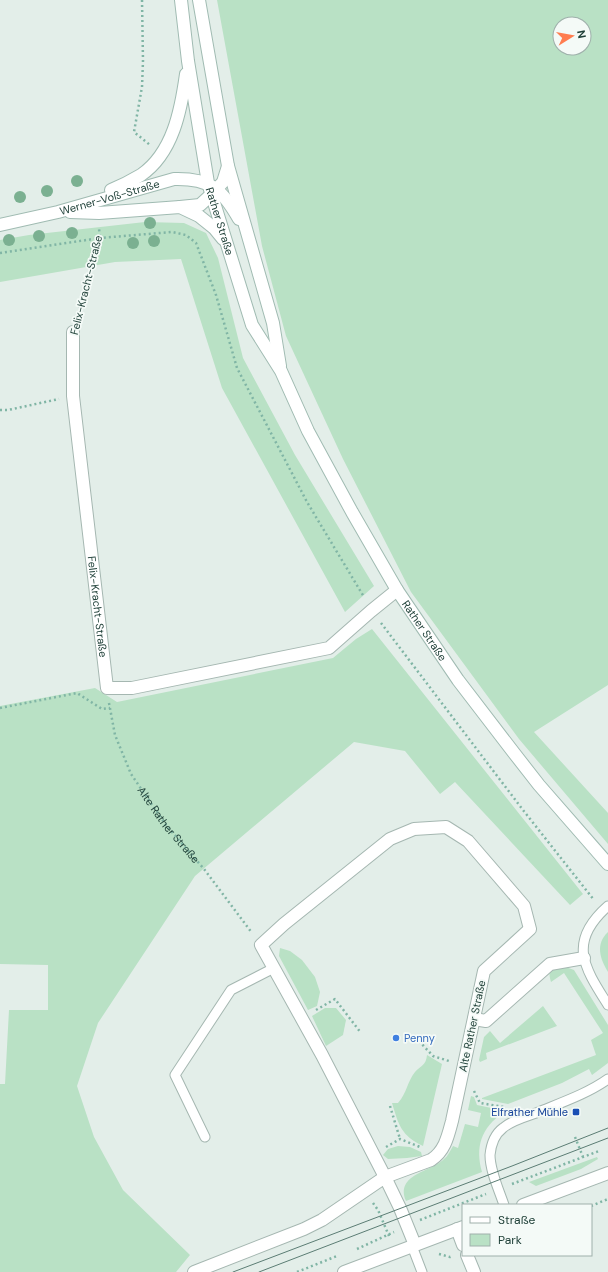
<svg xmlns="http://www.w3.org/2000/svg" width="608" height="1272" viewBox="0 0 608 1272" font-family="'DM Sans',sans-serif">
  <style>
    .green { fill: #b9e1c5; fill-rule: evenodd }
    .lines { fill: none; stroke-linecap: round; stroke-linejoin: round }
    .lane-casing { stroke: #a5b7b1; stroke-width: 11 }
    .street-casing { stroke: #a5b7b1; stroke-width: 14 }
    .secondary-casing { stroke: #a0bbb2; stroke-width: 14 }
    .path { stroke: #80b5a5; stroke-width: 2.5; stroke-dasharray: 2 3; stroke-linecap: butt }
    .lane { stroke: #fff; stroke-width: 9 }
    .street { stroke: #fff; stroke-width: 12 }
    .secondary { stroke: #fff; stroke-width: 12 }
    .tram { stroke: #5b7d74; stroke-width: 1 }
    .tree { fill: #7bb091 }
    .shop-dot { fill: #3f7fe0; stroke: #f4faf7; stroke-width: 1.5 }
    .transit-dot { fill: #1a4fb4; stroke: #f4faf7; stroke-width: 1.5 }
    .labels { text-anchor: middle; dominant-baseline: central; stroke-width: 3.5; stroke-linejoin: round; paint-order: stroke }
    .street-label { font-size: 11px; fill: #204139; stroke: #f4faf7 }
    .shop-label { font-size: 11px; fill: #366cbe; stroke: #f4faf7; text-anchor: start }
    .transit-label { font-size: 11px; fill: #164399; stroke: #f4faf7; text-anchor: end }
  </style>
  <rect width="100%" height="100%" fill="#e3eee9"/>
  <g class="green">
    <path d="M 217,0 L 608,0 L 608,685 L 534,732 L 608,813 L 608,844 L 519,739 L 411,592 L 343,459 L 286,336 L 262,246 ZM 560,24 L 584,24 L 584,48 L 560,48 Z"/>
    <path d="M 145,222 L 184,223 L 206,233 L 218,258 L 243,358 L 295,455 L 374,586 L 345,612 L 222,388 L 181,259 L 115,262 L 0,282 L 0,240 L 29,235 Z"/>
    <path d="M 372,629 L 583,894 L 570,905 L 455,782 L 440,794 L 405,751 L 354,742 L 195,876 L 98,1023 L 77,1086 L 94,1137 L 123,1190 L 190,1255 L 176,1272 L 0,1272 L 0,1084 L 5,1084 L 9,1010 L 48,1010 L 48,965 L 0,964 L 0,706 L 95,688 L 117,702 L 333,658 L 356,639 Z"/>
    <path d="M 608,932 L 608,972 C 600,959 595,944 608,932 Z"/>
    <path d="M 280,948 L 290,951 L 302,960 L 315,977 L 320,992 L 317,1006 L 308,1010 L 279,956 Z"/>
    <path d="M 563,966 L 574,970 L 608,1025 L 608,1063 L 592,1075 L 589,1069 L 562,1083 L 508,1104 L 482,1099 L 482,1098 L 596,1055 L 591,1040 L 603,1033 L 564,973 L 551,982 C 547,969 551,968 563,966 Z"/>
    <path d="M 543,1006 L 557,1026 L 486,1053 L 487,1059 L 480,1062 L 479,1060 L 484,1037 L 490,1031 L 500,1043 Z"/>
    <path d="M 325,1008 L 336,1008 L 346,1020 L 343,1035 L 326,1046 L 312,1016 Z"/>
    <path d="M 427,1055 L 442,1064 L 423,1146 C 401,1135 399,1126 392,1103 L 398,1103 C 407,1093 407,1082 415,1072 C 421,1065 426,1066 427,1055 Z"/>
    <path d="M 471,1096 L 474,1097 L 477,1105 L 501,1110 L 503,1113 C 481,1128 475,1147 482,1172 L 406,1201 C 395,1174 431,1172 444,1159 C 448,1156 450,1151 453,1146 L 458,1148 L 465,1124 L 478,1127 L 481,1113 L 468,1110 Z"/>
    <path d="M 398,1146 L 410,1147 L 421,1152 L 422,1156 L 407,1158 L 388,1159 L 383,1155 L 388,1149 Z"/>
    <path d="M 597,1157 L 598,1159 L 581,1169 L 536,1186 L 529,1182 Z"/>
  </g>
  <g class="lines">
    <g class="lane-casing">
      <g id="lane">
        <path d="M 608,906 C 567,942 584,967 608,1005"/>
        <path d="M 205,1137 L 175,1075 L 231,990 L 274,968"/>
        <path d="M 504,1205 C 499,1190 490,1171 490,1155 C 491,1145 495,1134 503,1128 C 512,1120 525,1117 536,1113 C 560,1103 587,1094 608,1079"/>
        <path d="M 412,1246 L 422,1272"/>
      </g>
    </g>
    <g class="street-casing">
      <g id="street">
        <path id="s2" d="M 73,332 L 73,396 L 107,688 L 132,688 L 329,648 L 371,611 L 397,590"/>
        <path d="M 446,827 L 468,841 L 524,906 L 530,929 L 484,971 L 452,1121 C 448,1136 445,1151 431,1160 L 385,1177 L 322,1055 L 261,945 L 284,924 L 390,839 L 414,829 Z"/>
        <path d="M 474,1019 L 486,1021 L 550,964 L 584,958"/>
        <path d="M 523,1205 L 608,1173"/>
        <path d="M 457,1229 L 463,1245"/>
        <path d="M 467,1255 L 474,1272"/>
        <path d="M 194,1272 L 304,1229 L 322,1220 L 385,1177 L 400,1208 L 415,1245"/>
        <path d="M 344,1272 L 463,1227"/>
      </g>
    </g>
    <g class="secondary-casing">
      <g id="secondary">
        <path id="s3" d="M 181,0 L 188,61 L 208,183 L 252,325 L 281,371 L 308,431 L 352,512 L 397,590 L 458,680 L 514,753 L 539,785 L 608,864"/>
        <path d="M 199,0 L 228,166 L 273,323 L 280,366"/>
        <path d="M 111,190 C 121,186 131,181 141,175 C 173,153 181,110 186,74"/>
        <path d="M 180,207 L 200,205 L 212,194 L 223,182 L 228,166"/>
        <path d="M 70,212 L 99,213 L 180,207 L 199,216 L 214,228 L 223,239"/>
        <path id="s4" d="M 0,225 L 58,212 L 174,179 C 210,178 222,189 239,219"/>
      </g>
    </g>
    <g class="path">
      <path d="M 142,0 L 143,61 L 142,87 L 134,132 L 150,145"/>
      <path d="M 0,253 L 100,238 L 172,232 L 186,235 L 196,243 L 216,295 L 237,368 L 307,502 L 364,597"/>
      <path d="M 77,318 L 97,250 L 100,238 L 99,228"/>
      <path d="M 0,410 L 8,410 L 59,399"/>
      <path d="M 381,623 L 523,810 L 594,900"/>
      <path id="s1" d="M 109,703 L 115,735 L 131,774 L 166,825 L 204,869 L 252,933"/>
      <path d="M 0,708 L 77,693 L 102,709 L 110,708"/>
      <path d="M 316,1010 L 335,999 L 361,1033"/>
      <path d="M 419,1041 L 433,1056 L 449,1061"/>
      <path d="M 474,1091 L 480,1103 L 504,1107 L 505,1110"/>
      <path d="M 390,1106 L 400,1139"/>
      <path d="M 575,1137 L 583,1157"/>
      <path d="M 386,1147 L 400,1139 L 420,1147"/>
      <path d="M 512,1184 L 599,1151"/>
      <path d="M 373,1203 L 378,1210 L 389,1236"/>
      <path d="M 591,1206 L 608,1199"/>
      <path d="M 420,1220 L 486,1194"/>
      <path d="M 357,1249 L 394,1232"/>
      <path d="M 439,1254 L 450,1257 L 453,1256"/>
      <path d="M 297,1272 L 337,1256"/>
    </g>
    <use href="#lane" class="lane"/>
    <use href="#street" class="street"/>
    <use href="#secondary" class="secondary"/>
    <g class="tram">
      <path d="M 233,1272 L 512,1166 L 608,1128"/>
      <path d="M 259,1272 L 608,1138"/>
    </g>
  </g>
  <g class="tree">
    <circle cx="77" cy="181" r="6"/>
    <circle cx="47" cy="191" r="6"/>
    <circle cx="20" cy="197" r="6"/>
    <circle cx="150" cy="223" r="6"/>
    <circle cx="72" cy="233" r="6"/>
    <circle cx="39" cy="236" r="6"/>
    <circle cx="9" cy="240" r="6"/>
    <circle cx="154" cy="241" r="6"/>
    <circle cx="133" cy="243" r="6"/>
  </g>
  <circle class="shop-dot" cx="396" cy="1038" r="4"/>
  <rect class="transit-dot" x="572" y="1108" width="8" height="8" rx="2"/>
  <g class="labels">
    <g class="street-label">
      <text stroke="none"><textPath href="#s4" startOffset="113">Werner-Voß-Straße</textPath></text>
      <text stroke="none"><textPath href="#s3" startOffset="225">Rather Straße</textPath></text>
      <text transform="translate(86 285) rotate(-76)">Felix-Kracht-Straße</text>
      <text stroke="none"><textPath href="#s2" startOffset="276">Felix-Kracht-Straße</textPath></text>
      <text stroke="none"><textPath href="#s3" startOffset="685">Rather Straße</textPath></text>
      <text stroke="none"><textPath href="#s1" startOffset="138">Alte Rather Straße</textPath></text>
      <text transform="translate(472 1026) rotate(-78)">Alte Rather Straße</text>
    </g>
    <g class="shop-label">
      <text x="404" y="1038">Penny</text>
    </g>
    <g class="transit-label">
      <text x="568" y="1112">Elfrather Mühle</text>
    </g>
  </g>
  <rect x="462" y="1204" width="130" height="52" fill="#f4faf7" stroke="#9fb0ab"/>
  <rect x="470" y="1217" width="20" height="6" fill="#ffffff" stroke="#9fb0ab"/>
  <text x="498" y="1224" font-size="12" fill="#204139">Straße</text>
  <rect x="470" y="1234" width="20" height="12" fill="#b9e1c5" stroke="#9fb0ab"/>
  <text x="498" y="1244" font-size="12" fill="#204139">Park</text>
  <g transform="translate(572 36) rotate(79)"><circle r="19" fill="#f4faf7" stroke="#9fb0ab"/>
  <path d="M0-3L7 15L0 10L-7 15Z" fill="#ff7d50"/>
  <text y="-6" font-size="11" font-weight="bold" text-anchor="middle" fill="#204139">N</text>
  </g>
</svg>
